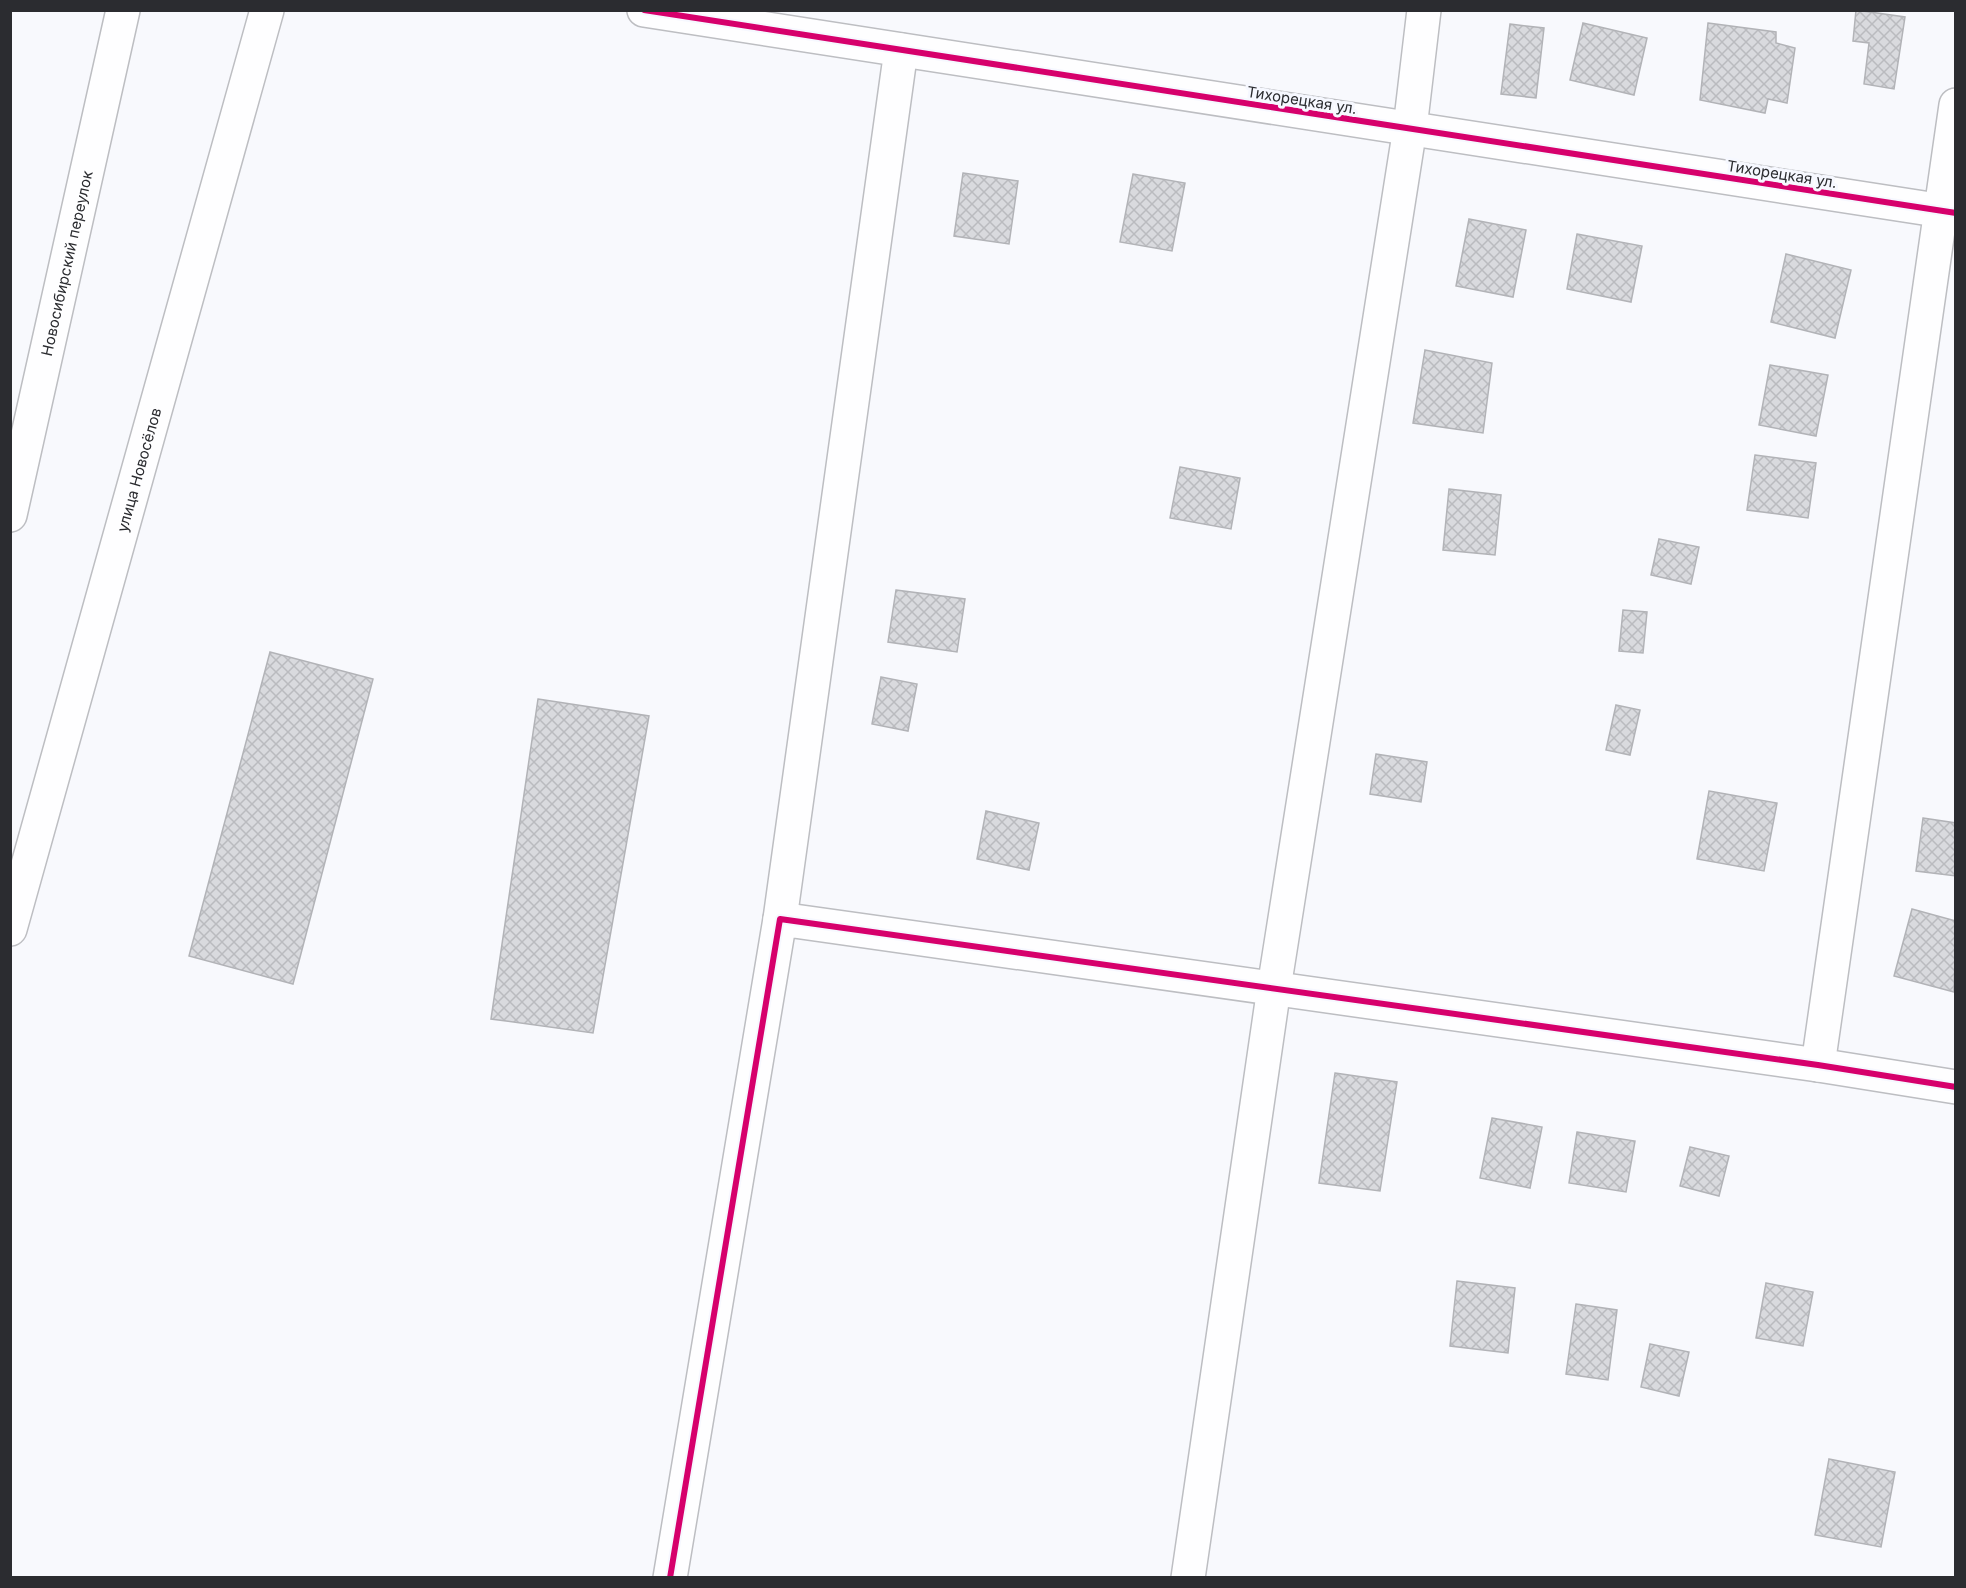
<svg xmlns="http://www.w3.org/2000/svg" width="1966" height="1588" viewBox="0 0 1966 1588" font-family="Inter,sans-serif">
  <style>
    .building { fill: url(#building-cross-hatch); stroke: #b2b3b7; stroke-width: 1.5 }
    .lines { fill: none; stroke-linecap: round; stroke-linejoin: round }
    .minor-casing { stroke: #bdbec2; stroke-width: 36 }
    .minor { stroke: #fefeff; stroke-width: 33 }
    .cycleway-casing { stroke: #f6f8ff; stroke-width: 10 }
    .cycleway { stroke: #d6006c; stroke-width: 6 }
    .labels { text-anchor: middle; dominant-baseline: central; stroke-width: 6; stroke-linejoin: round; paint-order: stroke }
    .street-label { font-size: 15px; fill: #2b2c30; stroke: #f6f8ff }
  </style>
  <defs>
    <pattern id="building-cross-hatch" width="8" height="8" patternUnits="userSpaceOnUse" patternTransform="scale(1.5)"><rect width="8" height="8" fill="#d9dade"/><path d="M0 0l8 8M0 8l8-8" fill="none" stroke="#babbbf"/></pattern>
  </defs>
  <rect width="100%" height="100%" fill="#f8f9fd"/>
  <g class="building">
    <path d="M 1856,10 L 1905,17 L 1894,89 L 1864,84 L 1869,43 L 1853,41 Z"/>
    <path d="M 1583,23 L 1647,38 L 1634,95 L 1570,80 Z"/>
    <path d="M 1708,23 L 1776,32 L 1776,43 L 1795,48 L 1787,103 L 1768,99 L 1765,113 L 1700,100 Z"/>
    <path d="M 1510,24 L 1544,28 L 1536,98 L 1501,94 Z"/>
    <path d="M 963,173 L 1018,181 L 1009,244 L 954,236 Z"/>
    <path d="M 1133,174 L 1185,183 L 1172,251 L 1120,242 Z"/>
    <path d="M 1469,219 L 1526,230 L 1513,297 L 1456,286 Z"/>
    <path d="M 1577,234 L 1642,246 L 1631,302 L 1567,289 Z"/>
    <path d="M 1786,254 L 1851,270 L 1835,338 L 1771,322 Z"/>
    <path d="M 1425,350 L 1492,363 L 1483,433 L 1413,423 Z"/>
    <path d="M 1770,365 L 1828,375 L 1816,436 L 1759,425 Z"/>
    <path d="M 1755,455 L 1816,463 L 1808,518 L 1747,510 Z"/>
    <path d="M 1180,467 L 1240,478 L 1231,529 L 1170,518 Z"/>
    <path d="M 1449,489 L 1501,495 L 1495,555 L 1443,550 Z"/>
    <path d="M 1659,539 L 1699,547 L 1691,584 L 1651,575 Z"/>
    <path d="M 896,590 L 965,599 L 957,652 L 888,642 Z"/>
    <path d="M 1623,610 L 1647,612 L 1643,653 L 1619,651 Z"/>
    <path d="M 270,652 L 373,679 L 293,984 L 189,956 Z"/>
    <path d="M 881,677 L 917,684 L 908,731 L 872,724 Z"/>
    <path d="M 538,699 L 649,716 L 593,1033 L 491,1019 Z"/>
    <path d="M 1616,705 L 1640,710 L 1630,755 L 1606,750 Z"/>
    <path d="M 1376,754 L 1427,762 L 1421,802 L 1370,794 Z"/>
    <path d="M 1709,791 L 1777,803 L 1764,871 L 1697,859 Z"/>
    <path d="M 986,811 L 1039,823 L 1029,870 L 977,859 Z"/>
    <path d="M 1923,818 L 1956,823 L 1956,876 L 1916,871 Z"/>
    <path d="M 1912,909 L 1956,921 L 1954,992 L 1894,976 Z"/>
    <path d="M 1335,1073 L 1397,1082 L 1380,1191 L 1319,1183 Z"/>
    <path d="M 1492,1118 L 1542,1127 L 1530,1188 L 1480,1178 Z"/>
    <path d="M 1577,1132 L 1635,1141 L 1626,1192 L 1569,1183 Z"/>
    <path d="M 1690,1147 L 1729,1156 L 1719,1196 L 1680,1186 Z"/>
    <path d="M 1457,1281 L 1515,1288 L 1508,1353 L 1450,1346 Z"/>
    <path d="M 1766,1283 L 1813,1292 L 1803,1346 L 1756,1338 Z"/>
    <path d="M 1576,1304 L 1617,1310 L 1608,1380 L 1566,1374 Z"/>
    <path d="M 1650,1344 L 1689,1352 L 1679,1396 L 1641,1387 Z"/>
    <path d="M 1829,1459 L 1895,1472 L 1881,1547 L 1815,1535 Z"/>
  </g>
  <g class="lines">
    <g class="minor-casing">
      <g id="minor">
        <path d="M 644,10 L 1956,213"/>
        <path id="s1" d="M 10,515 L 123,10"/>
        <path d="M 780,919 L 901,50"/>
        <path id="s2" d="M 10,929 L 267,10"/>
        <path d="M 1818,1065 L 1956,105"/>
        <path d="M 670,1578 L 780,919 L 1818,1065 L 1956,1087"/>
        <path d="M 1188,1578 L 1274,988 L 1410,128 L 1424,10"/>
      </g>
    </g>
    <use href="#minor" class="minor"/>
    <g class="cycleway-casing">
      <g id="cycleway">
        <path d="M 644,10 L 1956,213"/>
        <path d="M 670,1578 L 780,919 L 1818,1065 L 1956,1087"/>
      </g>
    </g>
    <use href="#cycleway" class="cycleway"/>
  </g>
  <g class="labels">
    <g class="street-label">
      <text transform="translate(1302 100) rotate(9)">Тихорецкая ул.</text>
      <text transform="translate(1782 174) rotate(9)">Тихорецкая ул.</text>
      <text stroke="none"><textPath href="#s1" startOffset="258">Новосибирский переулок</textPath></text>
      <text stroke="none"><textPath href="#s2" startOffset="477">улица Новосёлов</textPath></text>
    </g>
  </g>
  <rect width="1966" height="1588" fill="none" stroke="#2b2c30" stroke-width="24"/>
</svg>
